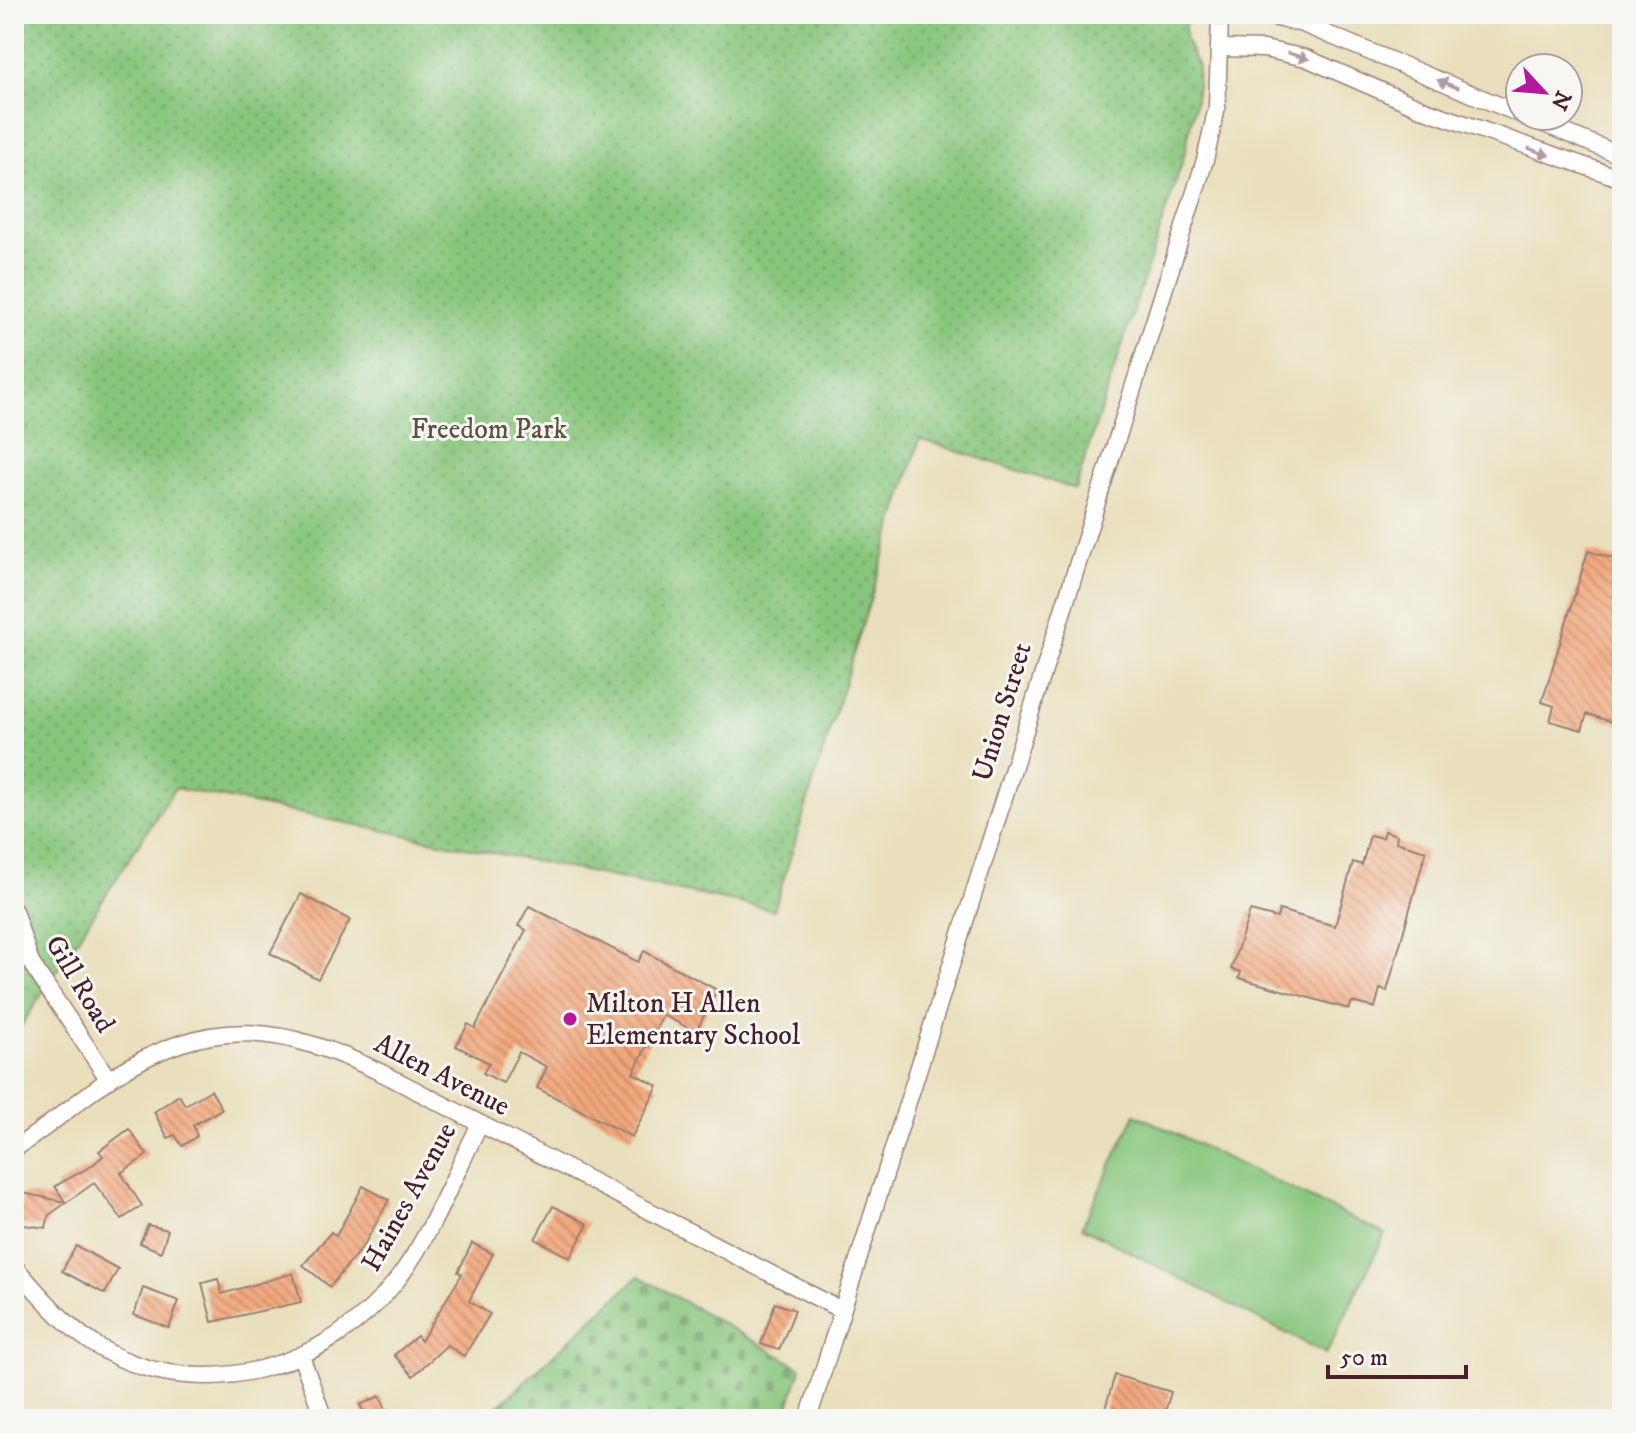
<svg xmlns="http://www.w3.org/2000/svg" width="1636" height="1433" viewBox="0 0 1636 1433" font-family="'IM FELL DW Pica',serif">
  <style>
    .grass { fill: #88c67d; stroke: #697254; stroke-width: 2 }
    .cemetery { fill: url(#cemetery-stones); stroke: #697254; stroke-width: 2 }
    .park { fill: url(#park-dots); stroke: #697254; stroke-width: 2 }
    .building { fill: url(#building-back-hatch) }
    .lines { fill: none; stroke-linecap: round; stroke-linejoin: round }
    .street-casing { stroke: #9a7f74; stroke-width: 19 }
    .secondary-casing { stroke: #9a7f74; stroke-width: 25 }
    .street { stroke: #fff; stroke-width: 16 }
    .secondary { stroke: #fbe6c3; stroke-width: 22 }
    .oneway { fill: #ae9aa0 }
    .poi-dot { fill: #b5179e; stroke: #f6f6f2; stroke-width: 3 }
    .labels { text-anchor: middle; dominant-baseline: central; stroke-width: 6; stroke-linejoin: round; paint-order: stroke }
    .park-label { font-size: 28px; fill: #5d5144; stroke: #f6f6f2 }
    .street-label { font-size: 28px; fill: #4a1f2b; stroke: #f6f6f2 }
    .poi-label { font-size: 28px; fill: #4a1f2b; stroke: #f6f6f2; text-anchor: start }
  </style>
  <defs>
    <pattern id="cemetery-stones" width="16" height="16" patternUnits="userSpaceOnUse" patternTransform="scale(2)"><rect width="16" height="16" fill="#88c67d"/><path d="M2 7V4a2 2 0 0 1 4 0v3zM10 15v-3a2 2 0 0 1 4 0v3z" fill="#71a067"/></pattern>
    <pattern id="park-dots" width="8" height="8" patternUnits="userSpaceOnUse" patternTransform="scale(2)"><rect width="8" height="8" fill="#88c67d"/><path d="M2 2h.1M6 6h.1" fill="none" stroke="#71a067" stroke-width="1.8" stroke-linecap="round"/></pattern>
    <pattern id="building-back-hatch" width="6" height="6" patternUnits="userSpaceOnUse" patternTransform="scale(2)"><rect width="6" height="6" fill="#f2a77c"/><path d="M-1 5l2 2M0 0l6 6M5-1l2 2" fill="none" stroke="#c68766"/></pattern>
  </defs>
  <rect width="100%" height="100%" fill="#f6f6f2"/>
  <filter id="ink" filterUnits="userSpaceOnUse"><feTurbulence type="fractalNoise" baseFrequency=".0125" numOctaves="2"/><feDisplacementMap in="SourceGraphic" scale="16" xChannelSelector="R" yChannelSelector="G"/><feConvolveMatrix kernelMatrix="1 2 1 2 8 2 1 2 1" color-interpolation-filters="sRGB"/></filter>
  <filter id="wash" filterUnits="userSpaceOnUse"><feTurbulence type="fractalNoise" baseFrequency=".006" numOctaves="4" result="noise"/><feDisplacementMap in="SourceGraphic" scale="32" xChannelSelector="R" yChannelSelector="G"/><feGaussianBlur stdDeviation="1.8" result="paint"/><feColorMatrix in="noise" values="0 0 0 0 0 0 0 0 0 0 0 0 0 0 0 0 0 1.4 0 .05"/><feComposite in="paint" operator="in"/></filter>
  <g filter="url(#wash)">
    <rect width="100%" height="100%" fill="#e9dfbc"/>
    <path class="grass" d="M 1135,1114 L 1385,1234 L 1326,1354 L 1082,1227 Z"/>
    <path class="cemetery" d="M 639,1276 L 801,1368 L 785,1419 L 505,1419 L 494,1410 Z"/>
    <path class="park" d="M 14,14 L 1185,14 L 1185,39 L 1198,67 L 1196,99 L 1184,156 L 1075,489 L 920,439 L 774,910 L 175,788 L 14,1037 Z"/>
    <g id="blocks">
      <g class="building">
        <path d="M 1588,551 L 1622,561 L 1622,725 L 1587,714 L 1582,730 L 1550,721 L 1554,706 L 1542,702 Z"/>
        <path d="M 1384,831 L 1397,835 L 1396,842 L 1426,851 L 1387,991 L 1380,989 L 1375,1008 L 1352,1002 L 1349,1009 L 1239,978 L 1241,972 L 1231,969 L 1250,911 L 1277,918 L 1279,910 L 1335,926 L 1353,862 L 1362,865 L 1370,835 L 1382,838 Z"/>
        <path d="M 301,894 L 350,920 L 318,979 L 270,953 Z"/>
        <path d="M 529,906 L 638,962 L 644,951 L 717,990 L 696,1032 L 663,1015 L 633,1073 L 658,1086 L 632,1137 L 537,1088 L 547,1067 L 519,1052 L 503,1083 L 483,1073 L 489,1063 L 456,1046 L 468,1024 L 475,1028 L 526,930 L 518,926 Z"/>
        <path d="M 211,1090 L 222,1109 L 193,1125 L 197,1136 L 182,1146 L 175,1135 L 168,1138 L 154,1112 L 179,1095 L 185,1105 Z"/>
        <path d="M 129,1129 L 147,1155 L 121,1173 L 142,1206 L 122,1219 L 94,1183 L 49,1215 L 46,1228 L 16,1224 L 23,1193 L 65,1202 L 55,1186 L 90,1167 L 103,1156 L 99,1151 Z"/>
        <path d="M 363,1186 L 389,1200 L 364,1245 L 330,1287 L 303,1265 L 331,1232 L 336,1236 Z"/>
        <path d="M 553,1206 L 588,1224 L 570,1258 L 535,1239 Z"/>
        <path d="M 148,1225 L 168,1230 L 161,1252 L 140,1243 Z"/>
        <path d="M 472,1243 L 493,1254 L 469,1301 L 490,1314 L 464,1356 L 447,1345 L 413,1376 L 394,1355 L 417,1336 L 421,1341 L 462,1274 L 458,1272 Z"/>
        <path d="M 76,1246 L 118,1269 L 105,1294 L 62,1271 Z"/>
        <path d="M 293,1273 L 301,1302 L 212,1322 L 202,1283 L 218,1279 L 222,1294 Z"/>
        <path d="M 143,1288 L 179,1301 L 169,1328 L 134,1315 Z"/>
        <path d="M 775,1303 L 795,1310 L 779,1350 L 761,1344 Z"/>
        <path d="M 1115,1375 L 1171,1392 L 1163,1419 L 1102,1419 Z"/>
        <path d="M 380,1396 L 390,1419 L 366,1419 L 360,1405 Z"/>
      </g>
    </g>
  </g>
  <g filter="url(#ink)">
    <use href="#blocks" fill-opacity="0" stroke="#9a7f74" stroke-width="2"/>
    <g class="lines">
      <g class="street-casing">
        <g id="street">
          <path d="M 1221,48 L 1264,49 L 1306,58 L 1425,110 L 1622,179"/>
          <path d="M 1525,116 L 1622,156"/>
          <path d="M 14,911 L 31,963 L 109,1080"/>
          <path d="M 14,1149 C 47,1128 76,1102 108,1080 C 210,1013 282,1024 386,1075 L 841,1310"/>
          <path d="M 14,1266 C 41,1296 66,1328 102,1349 C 202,1406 329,1368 397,1280 C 432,1234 454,1175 480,1124"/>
          <path d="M 301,1356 L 324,1419"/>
          <path d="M 808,1419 L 1205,160 L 1217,107 L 1220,16 L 1264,15 L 1303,24 L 1520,114"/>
        </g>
      </g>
      <g class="secondary-casing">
        <path id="secondary" d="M 1220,14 L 1220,16"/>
      </g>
      <use href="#street" class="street"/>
      <use href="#secondary" class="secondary"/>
    </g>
    <defs><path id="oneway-solid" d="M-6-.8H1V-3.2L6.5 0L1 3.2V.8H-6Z" transform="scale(2)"/></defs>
    <g class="oneway">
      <use href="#oneway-solid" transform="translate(1298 56) rotate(17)"/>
      <use href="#oneway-solid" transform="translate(1448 84) rotate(-158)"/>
      <use href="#oneway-solid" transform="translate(1539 152) rotate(20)"/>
    </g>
  </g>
  <circle class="poi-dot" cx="570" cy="1019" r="8"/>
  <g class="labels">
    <g class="park-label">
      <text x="489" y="429">Freedom Park</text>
    </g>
    <g class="street-label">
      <text transform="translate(1002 712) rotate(-73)">Union Street</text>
      <text transform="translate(80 984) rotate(59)">Gill Road</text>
      <text transform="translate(442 1075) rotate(27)">Allen Avenue</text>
      <text transform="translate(409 1197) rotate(-61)">Haines Avenue</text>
    </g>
    <g class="poi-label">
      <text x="586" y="1003">Milton H Allen<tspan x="586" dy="32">Elementary School</tspan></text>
    </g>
  </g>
  <rect width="1636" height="1433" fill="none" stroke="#f6f6f2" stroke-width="48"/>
  <g transform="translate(1544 92) rotate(116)"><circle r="38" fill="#f6f6f2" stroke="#b1a0a2" stroke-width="2"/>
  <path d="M0-6L14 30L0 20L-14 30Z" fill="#b5179e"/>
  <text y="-12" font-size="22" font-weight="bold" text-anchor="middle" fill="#4a1f2b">N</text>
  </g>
  <path d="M1328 1365v12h138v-12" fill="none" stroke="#4a1f2b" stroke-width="4"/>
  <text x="1340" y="1365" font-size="24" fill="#4a1f2b" stroke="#f6f6f2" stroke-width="6" paint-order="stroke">50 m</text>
</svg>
